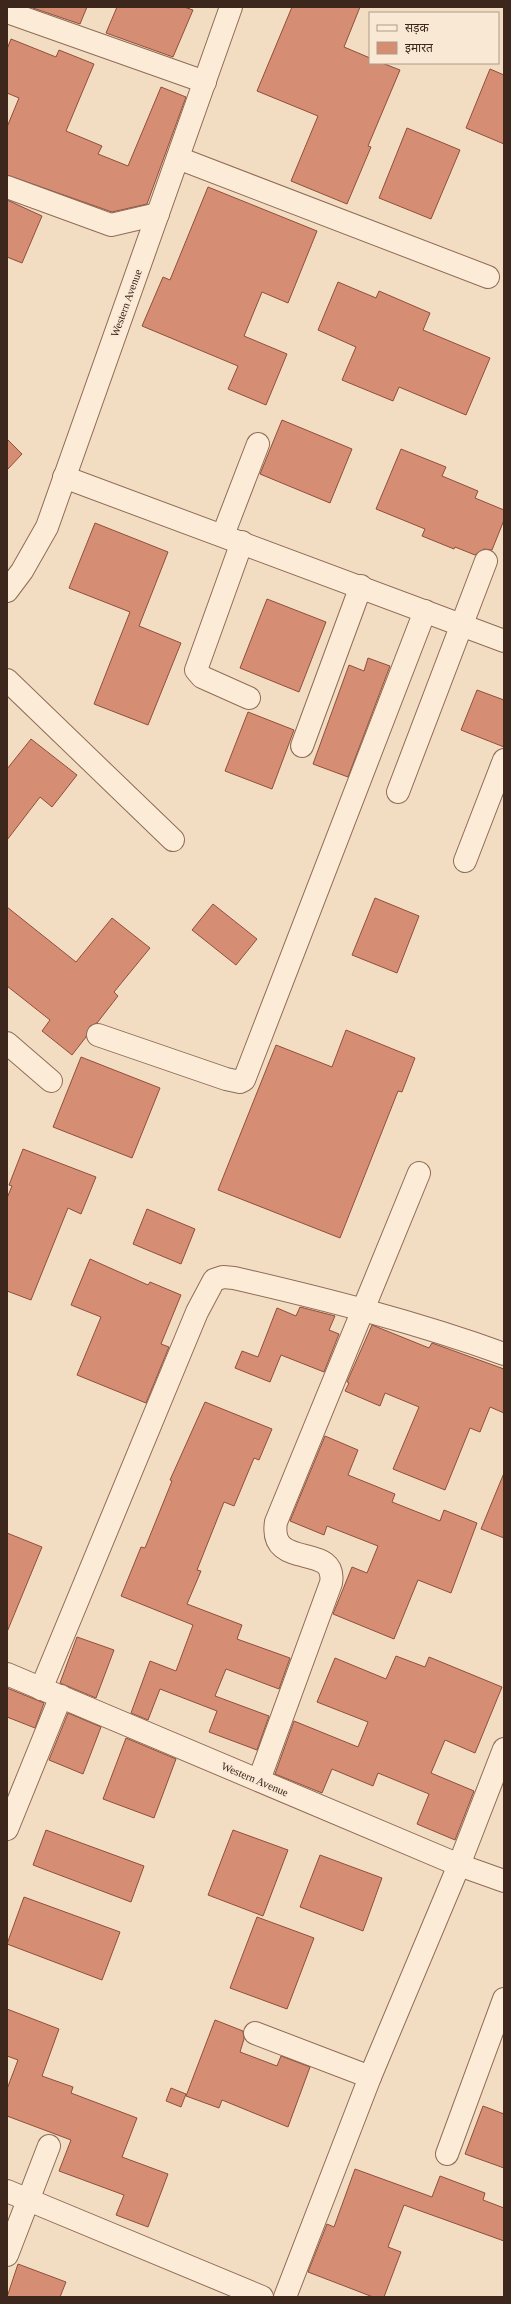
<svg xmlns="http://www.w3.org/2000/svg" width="511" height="2304" viewBox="0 0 511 2304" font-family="'Times New Roman','Noto Sans Devanagari',serif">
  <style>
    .building { fill: #d58d74; stroke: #914f3a }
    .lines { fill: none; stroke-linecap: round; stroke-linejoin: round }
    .minor-casing { stroke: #8f6c57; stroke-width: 24 }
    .minor { stroke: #fcebd7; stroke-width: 22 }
    .labels { text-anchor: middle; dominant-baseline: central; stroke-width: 3; stroke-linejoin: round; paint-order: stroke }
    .street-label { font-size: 11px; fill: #3d271d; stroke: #f9e8d3 }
  </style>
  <rect width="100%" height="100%" fill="#f3ddc2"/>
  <g class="building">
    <path d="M 30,7 L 87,7 L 80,24 Z"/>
    <path d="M 117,7 L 184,7 L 193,10 L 173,57 L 106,33 Z"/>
    <path d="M 292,7 L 360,7 L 344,47 L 370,58 L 370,63 L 382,63 L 400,70 L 368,146 L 371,147 L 347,204 L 291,181 L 318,116 L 257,91 Z"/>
    <path d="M 11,39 L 56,57 L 59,50 L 94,64 L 66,131 L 102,146 L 98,154 L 128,166 L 161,87 L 186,97 L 147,204 L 112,212 L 7,175 L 7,127 L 19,98 L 7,93 L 7,49 Z"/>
    <path d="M 490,69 L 504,75 L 504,144 L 466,128 Z"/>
    <path d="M 407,128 L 460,150 L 431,219 L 379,198 Z"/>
    <path d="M 208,187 L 317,231 L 288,303 L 262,292 L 244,336 L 287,354 L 266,405 L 228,389 L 238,366 L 142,326 L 163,277 L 170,280 Z"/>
    <path d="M 7,200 L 42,216 L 22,263 L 7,257 Z"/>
    <path d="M 338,282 L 376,298 L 379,291 L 430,313 L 423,330 L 490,358 L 466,415 L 399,387 L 393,401 L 342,380 L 356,347 L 318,330 Z"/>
    <path d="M 282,420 L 352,449 L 330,503 L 260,474 Z"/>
    <path d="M 7,439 L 22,454 L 7,470 Z"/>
    <path d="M 401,449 L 446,467 L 442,476 L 478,491 L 475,498 L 504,510 L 504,520 L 492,550 L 484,549 L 475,555 L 455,547 L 454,549 L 422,536 L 425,529 L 376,509 Z"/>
    <path d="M 95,523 L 168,552 L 139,626 L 181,643 L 148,725 L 94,704 L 130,612 L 69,588 Z"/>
    <path d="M 267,599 L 326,622 L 299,692 L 240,668 Z"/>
    <path d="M 368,658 L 390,666 L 348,777 L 313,764 L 349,665 L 364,671 Z"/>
    <path d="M 477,690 L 504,700 L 504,747 L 461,730 Z"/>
    <path d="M 248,712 L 294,730 L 272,789 L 225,771 Z"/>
    <path d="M 31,739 L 77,775 L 52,807 L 40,797 L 7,840 L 7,769 Z"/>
    <path d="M 375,898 L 419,916 L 397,973 L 352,955 Z"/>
    <path d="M 213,904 L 257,939 L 236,965 L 192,930 Z"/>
    <path d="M 7,907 L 76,962 L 112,918 L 150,948 L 114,992 L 118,996 L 97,1023 L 90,1026 L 86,1037 L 72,1055 L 42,1031 L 50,1020 L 7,986 Z"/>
    <path d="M 346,1030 L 415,1058 L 402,1092 L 398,1091 L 340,1238 L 218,1190 L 276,1045 L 332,1067 Z"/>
    <path d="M 81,1057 L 160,1088 L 132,1158 L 53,1127 Z"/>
    <path d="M 23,1149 L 96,1177 L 81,1214 L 68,1208 L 31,1300 L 7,1291 L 7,1198 L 12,1186 L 9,1185 Z"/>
    <path d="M 147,1209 L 195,1229 L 181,1264 L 133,1244 Z"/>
    <path d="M 90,1259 L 148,1285 L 150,1282 L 181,1295 L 161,1344 L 169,1347 L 146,1403 L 77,1375 L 101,1317 L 71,1305 Z"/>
    <path d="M 300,1307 L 335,1316 L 329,1330 L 339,1334 L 324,1372 L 281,1355 L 270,1382 L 235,1368 L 242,1351 L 258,1357 L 277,1308 L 296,1316 Z"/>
    <path d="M 372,1325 L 429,1348 L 432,1343 L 504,1369 L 504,1413 L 490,1407 L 480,1432 L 470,1428 L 445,1490 L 393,1469 L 419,1407 L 385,1393 L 380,1406 L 345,1391 L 349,1383 L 347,1382 Z"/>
    <path d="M 205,1402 L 272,1429 L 259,1460 L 254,1458 L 234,1506 L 224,1502 L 197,1570 L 201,1571 L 187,1604 L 242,1625 L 237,1639 L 290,1658 L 279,1689 L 226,1669 L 215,1696 L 269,1716 L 257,1750 L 209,1732 L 217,1711 L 160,1689 L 148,1720 L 131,1713 L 150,1661 L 176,1671 L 193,1625 L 121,1596 L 141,1547 L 145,1548 L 172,1481 L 170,1480 Z"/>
    <path d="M 325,1436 L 358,1450 L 348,1475 L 395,1494 L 392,1502 L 440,1521 L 444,1510 L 477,1523 L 451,1593 L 418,1580 L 394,1639 L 333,1614 L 352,1567 L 367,1573 L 378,1546 L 327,1526 L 324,1535 L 290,1521 Z"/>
    <path d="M 504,1473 L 504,1538 L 481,1529 Z"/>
    <path d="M 7,1533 L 42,1547 L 7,1632 Z"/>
    <path d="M 77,1637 L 114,1650 L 96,1698 L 60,1683 Z"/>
    <path d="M 396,1656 L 425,1667 L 429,1657 L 502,1687 L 475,1753 L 445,1740 L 431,1773 L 474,1791 L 455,1840 L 417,1824 L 429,1794 L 378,1773 L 373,1786 L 332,1769 L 322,1793 L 275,1774 L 294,1721 L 358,1747 L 368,1722 L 317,1702 L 335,1658 L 386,1679 Z"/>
    <path d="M 7,1688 L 44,1703 L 35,1728 L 7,1717 Z"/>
    <path d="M 68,1713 L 101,1727 L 83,1774 L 49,1760 Z"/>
    <path d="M 126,1738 L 176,1759 L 154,1818 L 103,1799 Z"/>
    <path d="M 46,1830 L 144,1866 L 131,1902 L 33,1865 Z"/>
    <path d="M 233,1830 L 288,1850 L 263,1916 L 208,1895 Z"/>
    <path d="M 320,1855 L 382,1878 L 363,1931 L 300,1907 Z"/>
    <path d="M 24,1897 L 120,1932 L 102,1980 L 7,1944 Z"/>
    <path d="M 257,1917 L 314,1938 L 287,2009 L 230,1988 Z"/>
    <path d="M 7,2009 L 59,2029 L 42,2076 L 73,2087 L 71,2093 L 137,2118 L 122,2157 L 168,2174 L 148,2227 L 116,2215 L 124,2195 L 59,2171 L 71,2140 L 7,2116 L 7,2089 L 18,2060 L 7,2056 Z"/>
    <path d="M 215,2020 L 243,2031 L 244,2039 L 240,2052 L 277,2066 L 281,2056 L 310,2067 L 288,2127 L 222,2100 L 219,2108 L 186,2096 Z"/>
    <path d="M 171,2088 L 186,2094 L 181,2107 L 166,2101 Z"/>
    <path d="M 483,2106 L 504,2114 L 504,2168 L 465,2154 Z"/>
    <path d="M 355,2169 L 432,2197 L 440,2176 L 485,2193 L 483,2200 L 504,2208 L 504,2241 L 404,2205 L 388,2247 L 401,2252 L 384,2297 L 373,2297 L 308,2272 L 327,2224 L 334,2227 Z"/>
    <path d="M 18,2264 L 66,2282 L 60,2297 L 7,2297 Z"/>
  </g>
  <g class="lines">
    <g class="minor-casing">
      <g id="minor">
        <path d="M 7,12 L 205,82"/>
        <path d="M 178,158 L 488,277"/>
        <path d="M 7,187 L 111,225 L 158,214"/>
        <path d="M 64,477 L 504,641"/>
        <path d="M 223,535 L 258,444"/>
        <path d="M 242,542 L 196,670 L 202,677 L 249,698"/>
        <path d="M 7,591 L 22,571 L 47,527 L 231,7"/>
        <path d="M 7,680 L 173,840"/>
        <path d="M 302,746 L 361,586"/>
        <path d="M 398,792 L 486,561"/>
        <path d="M 465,861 L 504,760"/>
        <path d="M 98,1035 L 226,1079 L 240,1082 L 244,1080 L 425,611"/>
        <path d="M 7,1043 L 51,1081"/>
        <path d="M 7,1674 L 459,1865 L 504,1881"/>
        <path d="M 41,1689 L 197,1312 L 214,1280 L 223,1277 L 234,1278 C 325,1299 416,1322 504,1354"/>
        <path d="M 259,1780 L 331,1583 C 338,1541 268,1572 276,1522 L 419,1173"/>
        <path d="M 7,1829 L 61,1696"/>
        <path d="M 255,2033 L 370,2077"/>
        <path d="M 447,2154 L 504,1999"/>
        <path d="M 7,2191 L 262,2297"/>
        <path d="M 7,2255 L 49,2146"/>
        <path d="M 285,2297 L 370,2077 L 459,1865 L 504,1749"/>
      </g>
    </g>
    <use href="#minor" class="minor"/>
  </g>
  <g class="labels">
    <g class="street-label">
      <text transform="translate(126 303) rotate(-70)">Western Avenue</text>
      <text transform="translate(255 1779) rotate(23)">Western Avenue</text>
    </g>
  </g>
  <rect width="511" height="2304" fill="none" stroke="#3d271d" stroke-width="16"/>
  <rect x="369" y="12" width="130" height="52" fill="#f9e8d3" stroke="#ae9b8a"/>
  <rect x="377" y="25" width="20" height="6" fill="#fcebd7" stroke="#ae9b8a"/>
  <text x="405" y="32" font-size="12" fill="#3d271d">सड़क</text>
  <rect x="377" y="42" width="20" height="12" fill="#d58d74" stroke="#ae9b8a"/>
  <text x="405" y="52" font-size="12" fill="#3d271d">इमारत</text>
</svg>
